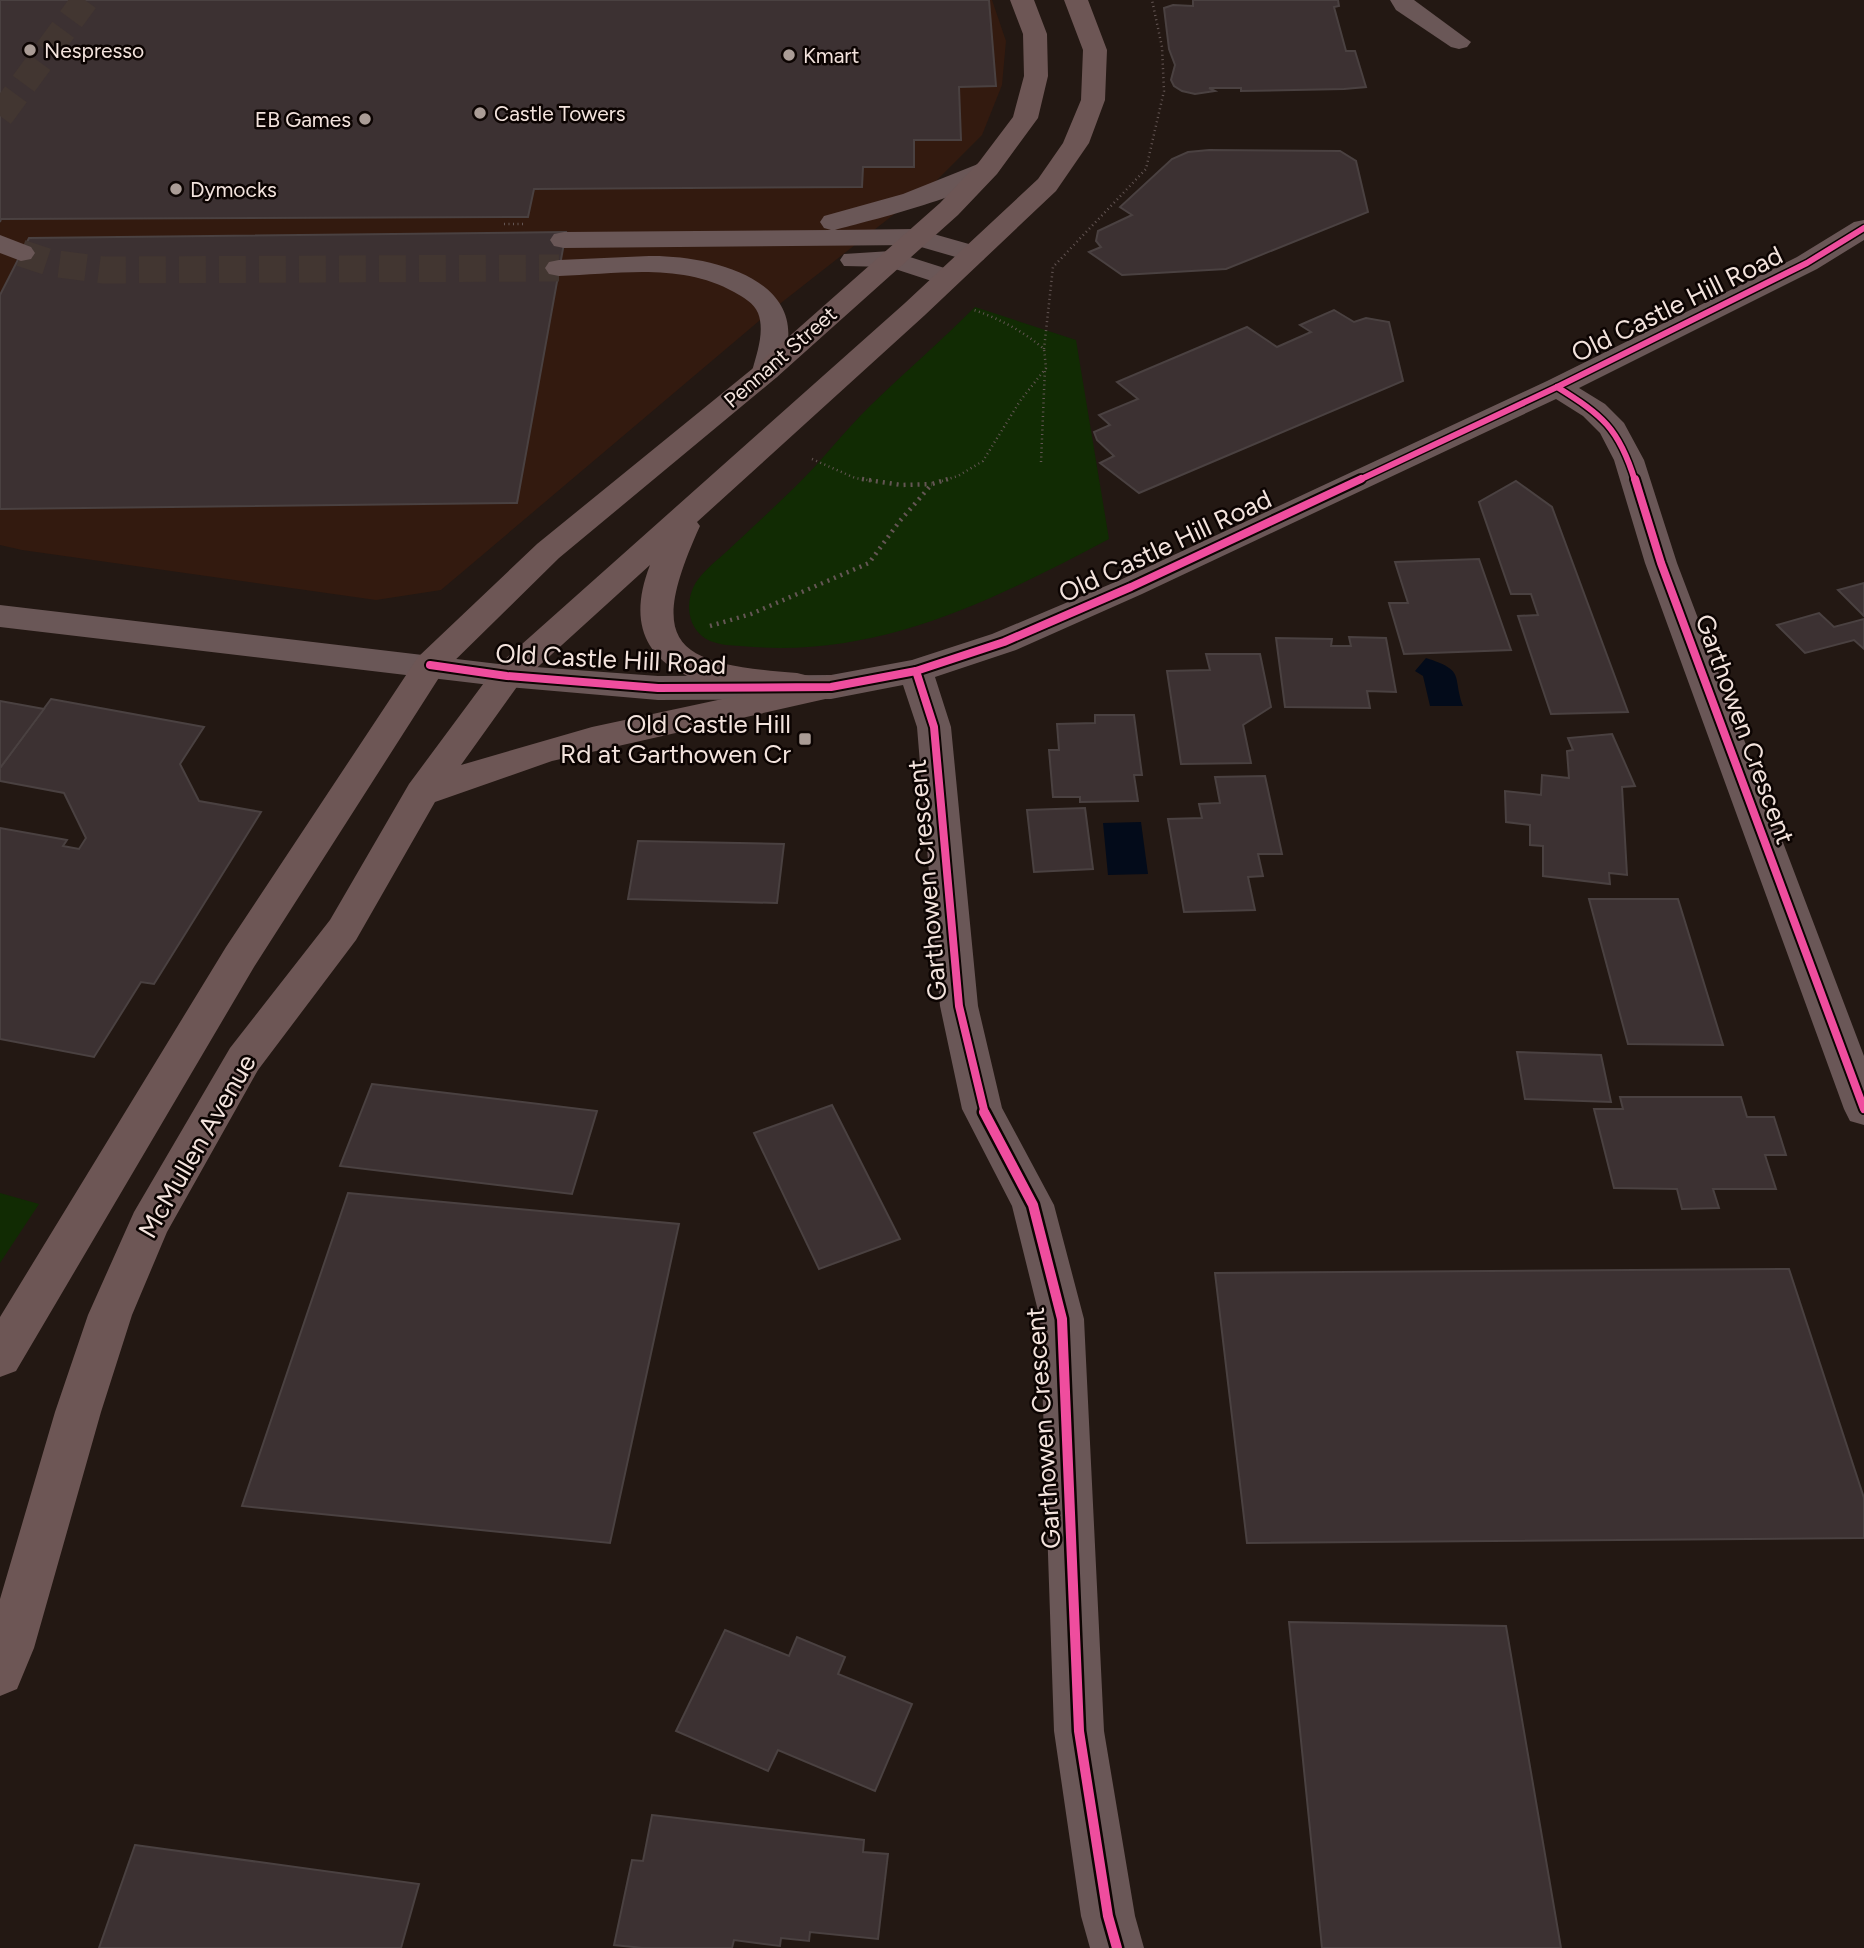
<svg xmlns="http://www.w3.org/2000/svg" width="1864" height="1948" viewBox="0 0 1864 1948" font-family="Figtree,sans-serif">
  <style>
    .built { fill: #331a0f }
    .green { fill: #112b03 }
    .water { fill: #030b1a }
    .building { fill: #3c3132; stroke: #4a4141; stroke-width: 2 }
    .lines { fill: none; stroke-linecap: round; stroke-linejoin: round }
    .minor-tunnel { stroke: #423631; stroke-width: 27; stroke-dasharray: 27 13; stroke-linecap: butt }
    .path-far1 { stroke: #645654; stroke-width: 2.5; stroke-dasharray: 1 3.5; stroke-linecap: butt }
    .path { stroke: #645654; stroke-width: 4.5; stroke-dasharray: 2 5; stroke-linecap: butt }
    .minor { fill: #6a5757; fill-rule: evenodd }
    .major { fill: #6d5655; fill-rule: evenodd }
    .cycleway-far2-casing { stroke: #0c0402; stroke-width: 9 }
    .cycleway-far1-casing { stroke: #0c0402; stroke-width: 12 }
    .cycleway-casing { stroke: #0c0402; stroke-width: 15 }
    .cycleway-far2 { stroke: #ef4d9e; stroke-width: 6 }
    .cycleway-far1 { stroke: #ef4d9e; stroke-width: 8 }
    .cycleway { stroke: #ef4d9e; stroke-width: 10 }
    .poi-dot { fill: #aa9c96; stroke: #0c0402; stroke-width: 2.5 }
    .labels { text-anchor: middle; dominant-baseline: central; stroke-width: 5; stroke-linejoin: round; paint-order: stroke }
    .far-poi-label { font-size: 21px; fill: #f3e3dd; stroke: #0c0402; text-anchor: start }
    .far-street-label { font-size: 21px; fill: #f3e3dd; stroke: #0c0402 }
    .street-label { font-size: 26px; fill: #f3e3dd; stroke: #0c0402 }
    .poi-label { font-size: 26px; fill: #f3e3dd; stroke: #0c0402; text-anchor: end }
  </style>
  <rect width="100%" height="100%" fill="#231813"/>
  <path class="built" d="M 0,0 L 992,0 L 1006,41 L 1002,85 L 982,135 L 934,183 L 772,310 L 441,590 L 376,600 L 22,550 L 0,545 Z"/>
  <g class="green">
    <path d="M 975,307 L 1076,340 L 1109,539 C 997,598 885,656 753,647 C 737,645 715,647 702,636 C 688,625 686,604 693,588 C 699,574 715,562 725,553 C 749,531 772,509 795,487 C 822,461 844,431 871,405 C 905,372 941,341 975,307 Z"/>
    <path d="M 0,1193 L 39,1204 L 0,1263 Z"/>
  </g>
  <g class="water">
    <path d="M 1426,658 C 1466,671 1452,675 1463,706 L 1430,706 L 1423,676 L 1415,671 Z"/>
    <path d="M 1141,822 L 1148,874 L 1108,875 L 1103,823 Z"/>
  </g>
  <g class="building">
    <path d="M 0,0 L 989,0 L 996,86 L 959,87 L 961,140 L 914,140 L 914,167 L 863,167 L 862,187 L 534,189 L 528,217 L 1,219 L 0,222 Z"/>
    <path d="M 1193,0 L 1338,0 L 1339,6 L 1334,7 L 1346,51 L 1355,51 L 1366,87 L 1344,89 L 1241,91 L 1241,88 L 1209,88 L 1215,91 L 1195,94 L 1182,91 L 1174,86 L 1171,80 L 1175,65 L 1169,49 L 1164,8 L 1173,5 L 1193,6 Z"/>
    <path d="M 1209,150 L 1340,151 L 1356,161 L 1368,212 L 1226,269 L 1122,275 L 1089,252 L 1101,247 L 1096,241 L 1098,231 L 1132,215 L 1120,207 L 1172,159 L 1188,152 Z"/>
    <path d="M 566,232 L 517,503 L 0,509 L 0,295 L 29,238 Z"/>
    <path d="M 1334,310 L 1354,322 L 1366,318 L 1389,322 L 1403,381 L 1139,493 L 1100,463 L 1114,456 L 1097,440 L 1094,432 L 1110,425 L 1099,415 L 1138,399 L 1117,382 L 1247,327 L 1277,347 L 1311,332 L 1300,325 Z"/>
    <path d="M 1516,481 L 1552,507 L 1628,712 L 1551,714 L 1518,616 L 1538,615 L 1531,594 L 1511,594 L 1479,502 Z"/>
    <path d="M 1479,559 L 1511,650 L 1404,654 L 1389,603 L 1408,603 L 1395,562 Z"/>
    <path d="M 1864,583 L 1864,616 L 1838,590 Z"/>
    <path d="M 1819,613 L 1834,627 L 1864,619 L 1864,649 L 1854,640 L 1805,653 L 1777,625 Z"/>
    <path d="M 1349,637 L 1386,638 L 1396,692 L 1367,691 L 1370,708 L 1285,707 L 1276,638 L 1332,639 L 1331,646 L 1351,646 Z"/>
    <path d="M 1206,654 L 1260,654 L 1271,707 L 1243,725 L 1251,763 L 1181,764 L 1167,671 L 1210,670 Z"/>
    <path d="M 51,699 L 204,727 L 180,764 L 199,801 L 261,812 L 154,984 L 141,982 L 94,1057 L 0,1039 L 0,828 L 67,840 L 63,846 L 79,849 L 86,838 L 64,793 L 0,781 L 0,768 Z"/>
    <path d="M 0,701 L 44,709 L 0,768 Z"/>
    <path d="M 1095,715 L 1134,715 L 1142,775 L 1134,775 L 1138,801 L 1080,802 L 1080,797 L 1053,797 L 1049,750 L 1059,750 L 1057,724 L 1095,723 Z"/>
    <path d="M 1612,734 L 1635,786 L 1622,787 L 1627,875 L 1609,873 L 1610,884 L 1543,876 L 1543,846 L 1530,845 L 1530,825 L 1506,822 L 1505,791 L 1541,795 L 1542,775 L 1569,778 L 1567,751 L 1573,750 L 1568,738 Z"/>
    <path d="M 1265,776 L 1282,854 L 1258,854 L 1263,876 L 1248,877 L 1255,910 L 1184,912 L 1168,819 L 1202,818 L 1199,804 L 1220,803 L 1215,777 Z"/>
    <path d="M 1085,808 L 1093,869 L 1034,872 L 1027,810 Z"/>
    <path d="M 638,841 L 784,844 L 777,903 L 628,899 Z"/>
    <path d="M 1589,899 L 1678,899 L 1723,1045 L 1628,1044 Z"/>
    <path d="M 1517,1052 L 1601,1055 L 1611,1102 L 1525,1099 Z"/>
    <path d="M 372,1084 L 597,1111 L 572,1194 L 340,1166 Z"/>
    <path d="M 1620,1097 L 1741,1097 L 1747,1117 L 1774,1117 L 1786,1155 L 1765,1155 L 1776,1189 L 1713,1189 L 1719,1208 L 1682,1209 L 1677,1189 L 1614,1188 L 1594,1109 L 1623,1109 Z"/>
    <path d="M 832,1105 L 900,1239 L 819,1269 L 754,1133 Z"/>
    <path d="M 348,1193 L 679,1224 L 610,1543 L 242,1506 Z"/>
    <path d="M 1789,1269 L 1864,1498 L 1864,1538 L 1247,1543 L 1215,1273 Z"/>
    <path d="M 1289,1622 L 1506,1626 L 1561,1948 L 1322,1948 Z"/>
    <path d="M 725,1630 L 789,1656 L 797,1637 L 845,1657 L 838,1674 L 912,1704 L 875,1791 L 778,1750 L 768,1771 L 676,1731 Z"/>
    <path d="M 652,1815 L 864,1840 L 863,1852 L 888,1854 L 878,1939 L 810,1932 L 809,1941 L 781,1938 L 780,1946 L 734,1940 L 732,1948 L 643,1948 L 614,1945 L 632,1860 L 643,1861 Z"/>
    <path d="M 135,1845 L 419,1884 L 401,1948 L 99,1948 Z"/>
  </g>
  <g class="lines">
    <g class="minor-tunnel">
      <path d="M 0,116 L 85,0"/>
      <path d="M 21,253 L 51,263 L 104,270 L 559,268"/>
    </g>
    <g class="path-far1">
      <path d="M 504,224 L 524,224"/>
      <path d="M 1044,349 L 1053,267 L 1146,169 L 1164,91 L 1162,47 L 1152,0"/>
      <path d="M 812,459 L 855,478 L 873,481"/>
      <path d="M 1041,462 L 1045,368"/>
      <path d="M 942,481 L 958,476 L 983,461 L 1020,401 L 1046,368 L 1044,349 C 1023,331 1000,319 974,310"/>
    </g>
    <g class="path">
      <path d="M 862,479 L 901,485 L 932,484"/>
      <path d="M 710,626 L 751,614 L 869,563 L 899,522 L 932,484 L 948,479"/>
    </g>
    <g class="minor">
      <path d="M 1390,0 L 1414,0 L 1471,42 L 1467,47 L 1459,49 L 1451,47 L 1396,10 Z"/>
      <path d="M 988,160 L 997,162 L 1001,168 C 984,193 868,221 835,230 L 916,229 L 983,248 L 987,254 L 983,260 L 973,262 L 914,245 L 564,248 L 554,246 L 550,240 L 554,234 L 564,232 L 831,230 L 824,228 L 820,222 L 824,216 L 903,194 Z"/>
      <path d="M 1864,220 L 1864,240 L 1817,269 L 1579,388 L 1605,404 L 1624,423 L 1644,460 L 1677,563 L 1864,1056 L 1864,1125 L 1850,1121 L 1844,1109 L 1645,563 L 1614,460 L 1600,433 L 1583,416 L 1556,399 L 1142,594 L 1016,650 L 935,677 L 951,727 L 978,1006 L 1002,1108 L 1054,1205 L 1084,1319 L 1104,1731 L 1135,1916 L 1144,1948 L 1090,1948 L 1081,1916 L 1054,1731 L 1040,1319 L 1012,1206 L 962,1109 L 940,1006 L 917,727 L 903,685 L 831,699 L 658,700 L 507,687 L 0,627 L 0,605 L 507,665 L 658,676 L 831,675 L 912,660 L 992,634 L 1120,580 L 1547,381 L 1797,257 L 1854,222 Z"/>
      <path d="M 0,235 L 31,247 L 35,253 L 31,259 L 21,261 L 0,253 Z"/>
      <path d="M 891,251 L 957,272 L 961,278 L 957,284 L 947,286 L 889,267 L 844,266 L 840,260 L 844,254 Z"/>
      <path d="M 649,256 C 703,255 801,275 787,347 C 785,357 783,368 777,377 L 767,380 L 757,377 L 752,371 C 757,353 765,331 758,313 C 754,303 743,297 734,292 C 681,262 617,274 559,276 L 549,274 L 545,268 L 549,262 L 559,260 Z"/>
    </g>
    <g class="major">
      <path d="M 1010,0 L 1034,0 L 1047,34 L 1048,76 L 1038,118 L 997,174 L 958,215 L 777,377 L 559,558 L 442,673 L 254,967 L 16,1371 L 0,1377 L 0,1317 L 226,947 L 418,657 L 537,544 L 757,365 L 940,203 L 979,162 L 1013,117 L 1024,76 L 1023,34 Z"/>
      <path d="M 1064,0 L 1088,0 L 1107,50 L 1105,100 L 1089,143 L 1056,191 L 925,315 L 697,522 L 700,526 C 645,647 675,664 797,673 L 809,676 L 811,680 L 831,675 L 843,679 L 848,687 L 843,695 L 552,761 L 435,802 L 356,940 L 258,1070 L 167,1232 L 132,1315 L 101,1412 L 34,1648 L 17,1689 L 0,1696 L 0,1599 L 55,1412 L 88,1315 L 134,1212 L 230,1048 L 330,920 L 409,784 L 495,668 L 905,303 L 1038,179 L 1063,143 L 1081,100 L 1083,50 ZM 650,565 C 616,653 677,684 755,692 L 592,727 L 461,765 L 519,684 Z"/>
    </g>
    <g class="cycleway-far2-casing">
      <g id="cycleway-far2">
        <path d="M 1557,387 C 1602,415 1619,428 1635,481"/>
        <path d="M 1357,481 L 1557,387 L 1807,263 L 1864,228"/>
      </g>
    </g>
    <g class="cycleway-far1-casing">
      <g id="cycleway-far1">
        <path d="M 1635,479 L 1661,563 L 1864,1109"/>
        <path d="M 430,665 L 507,676 L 658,688 L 831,687 L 916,671 L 1004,642 L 1131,587 L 1361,479"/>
        <path d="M 916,671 L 934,727 L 959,1006 L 985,1114"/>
      </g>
    </g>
    <g class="cycleway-casing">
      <path id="cycleway" d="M 984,1112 L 1033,1205 L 1062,1319 L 1079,1731 L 1108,1916 L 1117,1948"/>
    </g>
    <use href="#cycleway-far2" class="cycleway-far2"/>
    <use href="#cycleway-far1" class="cycleway-far1"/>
    <use href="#cycleway" class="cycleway"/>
  </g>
  <g class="poi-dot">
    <circle cx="30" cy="50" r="7"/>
    <circle cx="789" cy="55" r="7"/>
    <circle cx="480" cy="113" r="7"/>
    <circle cx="365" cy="119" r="7"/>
    <circle cx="176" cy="189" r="7"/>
    <rect x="798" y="732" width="14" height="14" rx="3.5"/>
  </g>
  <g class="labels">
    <g class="far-poi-label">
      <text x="44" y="50">Nespresso</text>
      <text x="803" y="55">Kmart</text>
      <text x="494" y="113">Castle Towers</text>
      <text x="351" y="119" text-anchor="end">EB Games</text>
      <text x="190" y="189">Dymocks</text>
    </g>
    <g class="far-street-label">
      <text transform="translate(780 357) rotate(-41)">Pennant Street</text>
    </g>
    <g class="street-label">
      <text transform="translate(1677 304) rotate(-26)">Old Castle Hill Road</text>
      <text transform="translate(1165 546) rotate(-25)">Old Castle Hill Road</text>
      <text transform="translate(611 659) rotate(3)">Old Castle Hill Road</text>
      <text transform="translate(1745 729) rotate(70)">Garthowen Crescent</text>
      <text transform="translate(927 880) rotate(-95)">Garthowen Crescent</text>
      <text transform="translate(197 1146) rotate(-60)">McMullen Avenue</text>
      <text transform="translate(1043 1428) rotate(-94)">Garthowen Crescent</text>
    </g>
    <g class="poi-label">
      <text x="791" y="724">Old Castle Hill<tspan x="791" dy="30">Rd at Garthowen Cr</tspan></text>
    </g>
  </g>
</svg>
